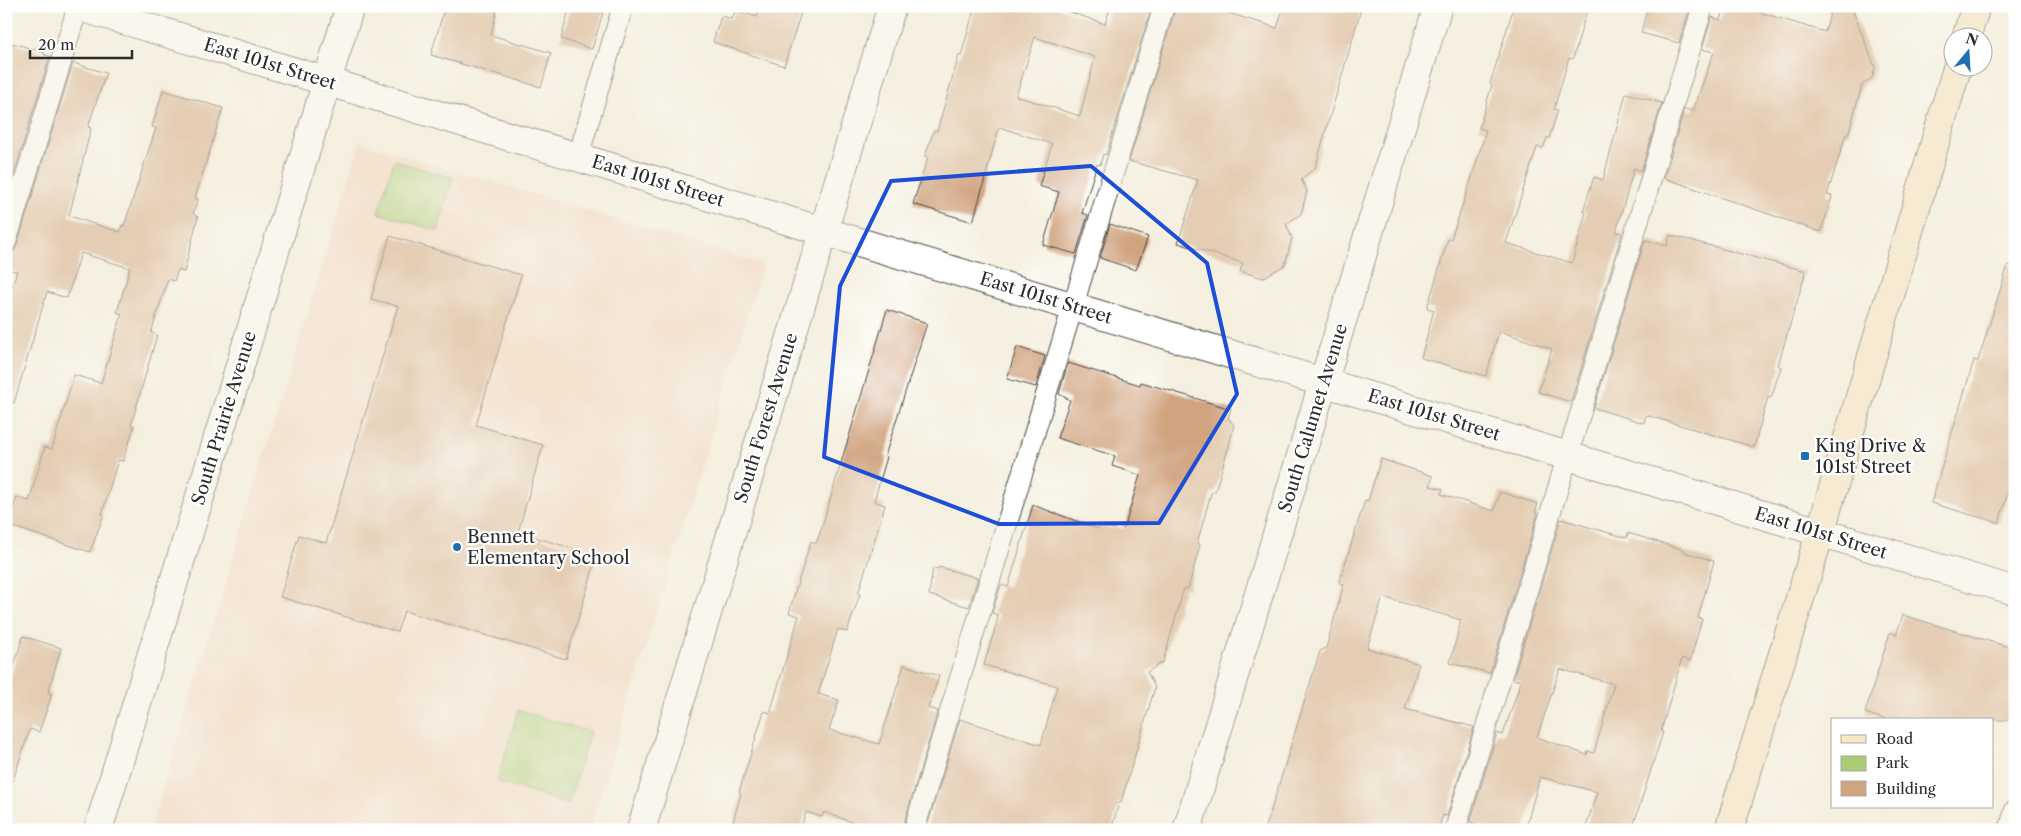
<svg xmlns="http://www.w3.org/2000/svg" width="2021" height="836" viewBox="0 0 2021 836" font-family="'Libre Caslon Text',serif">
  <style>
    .built { fill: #f3d4bf }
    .green { fill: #a8cb74; stroke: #6a7b50 }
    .building { fill: #d1a480; fill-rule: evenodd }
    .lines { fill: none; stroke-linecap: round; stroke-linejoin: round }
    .lane-casing { stroke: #494846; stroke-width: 22 }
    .street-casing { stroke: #494846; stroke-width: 30 }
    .secondary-casing { stroke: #494846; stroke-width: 30 }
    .lane { stroke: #fff; stroke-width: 20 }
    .street { stroke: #fff; stroke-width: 28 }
    .secondary { stroke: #f9e7c3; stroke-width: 28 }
    .marked { fill: none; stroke: #1d4ed8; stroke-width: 4; stroke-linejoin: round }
    .poi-dot { fill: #1f6fb2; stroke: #fff; stroke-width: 2 }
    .labels { text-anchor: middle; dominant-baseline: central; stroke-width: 4.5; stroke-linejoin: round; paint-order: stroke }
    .street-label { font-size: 18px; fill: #2b2b2b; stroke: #fff }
    .poi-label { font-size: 18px; fill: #2b2b2b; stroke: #fff; text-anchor: start }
  </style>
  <rect width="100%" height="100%" fill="#fff"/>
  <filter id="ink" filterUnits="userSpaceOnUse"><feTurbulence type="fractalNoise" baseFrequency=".02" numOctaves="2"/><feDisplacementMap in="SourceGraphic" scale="10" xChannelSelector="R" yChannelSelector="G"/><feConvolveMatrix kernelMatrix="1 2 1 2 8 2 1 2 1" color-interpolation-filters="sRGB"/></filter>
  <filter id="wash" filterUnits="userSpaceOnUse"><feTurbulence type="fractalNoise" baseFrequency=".0096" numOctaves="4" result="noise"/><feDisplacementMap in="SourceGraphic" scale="20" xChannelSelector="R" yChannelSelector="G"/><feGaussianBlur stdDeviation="1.12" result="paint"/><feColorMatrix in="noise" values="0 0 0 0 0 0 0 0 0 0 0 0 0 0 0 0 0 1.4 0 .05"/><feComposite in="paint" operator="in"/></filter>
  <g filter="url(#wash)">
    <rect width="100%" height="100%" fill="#f4efde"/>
    <path class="built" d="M 360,142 L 763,264 L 590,830 L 150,830 Z"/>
    <g class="green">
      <path d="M 394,160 L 453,178 L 438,231 L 378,213 Z"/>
      <path d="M 518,710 L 590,732 L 568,804 L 497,782 Z"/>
    </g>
    <g id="blocks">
      <g class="building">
        <path d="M 445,6 L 498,6 L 491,35 L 551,53 L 541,87 L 431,55 Z"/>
        <path d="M 570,6 L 605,6 L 592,49 L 561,39 Z"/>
        <path d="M 760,6 L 803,6 L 784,66 L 713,42 L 721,16 L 732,19 L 736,10 L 757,17 Z"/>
        <path d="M 975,6 L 1052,6 L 1105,24 L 1111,6 L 1152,6 L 1106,155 L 1103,154 L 1100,165 L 1097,164 L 1082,213 L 1088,215 L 1076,254 L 1043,245 L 1059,192 L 1039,186 L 1052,144 L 999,127 L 973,222 L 913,204 L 928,157 L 925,156 L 934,130 L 937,131 L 959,55 L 961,56 ZM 1035,37 L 1095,57 L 1080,116 L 1016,96 Z"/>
        <path d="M 1176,6 L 1227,6 L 1225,12 L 1277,28 L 1284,6 L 1362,6 L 1315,168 L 1301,179 L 1307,191 L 1301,214 L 1286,224 L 1292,238 L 1285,265 L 1263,278 L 1240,271 L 1243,263 L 1178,243 L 1198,180 L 1129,161 Z"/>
        <path d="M 1514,6 L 1588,6 L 1573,59 L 1569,58 L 1554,109 L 1558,110 L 1549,138 L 1547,138 L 1543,148 L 1537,147 L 1506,243 L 1572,263 L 1586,212 L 1583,211 L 1594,177 L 1603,180 L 1626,93 L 1662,103 L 1641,171 L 1634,168 L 1616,232 L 1622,233 L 1571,402 L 1538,392 L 1552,349 L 1499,331 L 1486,376 L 1421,358 L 1434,310 L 1427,308 L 1448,239 L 1451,239 L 1473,174 L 1486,130 L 1479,128 L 1492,85 L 1490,84 Z"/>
        <path d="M 1648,6 L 1673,6 L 1689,11 L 1679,43 L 1641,33 Z"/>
        <path d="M 1724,6 L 1760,6 L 1759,12 L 1825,32 L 1832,6 L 1851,6 L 1875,67 L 1872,78 L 1862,85 L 1848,135 L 1846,134 L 1827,195 L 1832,196 L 1821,232 L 1664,178 L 1684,109 L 1693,111 L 1714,52 L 1702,49 L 1712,17 L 1720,20 Z"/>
        <path d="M 13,43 L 45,53 L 44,55 L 50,56 L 6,200 L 6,63 Z"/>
        <path d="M 73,63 L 106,73 L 88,127 L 91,128 L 69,216 L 120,232 L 122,225 L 124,226 L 156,128 L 152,127 L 163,90 L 223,108 L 195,198 L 198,199 L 193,214 L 198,217 L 184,272 L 178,270 L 174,281 L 168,279 L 151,333 L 157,335 L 131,425 L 134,426 L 123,461 L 118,460 L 102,514 L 104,514 L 90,552 L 7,525 L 17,497 L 29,501 L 45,447 L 52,449 L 74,375 L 101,383 L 122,314 L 117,312 L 130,268 L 81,253 L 67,298 L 47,292 L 14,403 L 6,402 L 6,305 L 17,271 L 6,270 L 6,254 L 14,251 L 17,245 Z"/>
        <path d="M 1110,224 L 1148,237 L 1136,270 L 1100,258 Z"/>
        <path d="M 1670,235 L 1806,271 L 1778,365 L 1781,367 L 1771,398 L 1768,397 L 1754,447 L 1646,415 L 1644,423 L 1594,408 L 1645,240 L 1667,246 Z"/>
        <path d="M 390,236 L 521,275 L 476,425 L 543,445 L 518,532 L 597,556 L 566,659 L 404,611 L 397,632 L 280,597 L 299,535 L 326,543 L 398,306 L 371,299 Z"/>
        <path d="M 2008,265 L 2015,266 L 2015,468 L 1999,523 L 1931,503 L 1974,360 L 1978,361 Z"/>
        <path d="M 887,310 L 927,323 L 885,456 L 887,457 L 874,501 L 885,505 L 858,594 L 860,594 L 847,632 L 838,629 L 818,694 L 839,700 L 829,730 L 879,744 L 904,665 L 939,676 L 928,708 L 938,711 L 902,830 L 874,830 L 824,812 L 822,817 L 806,812 L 800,830 L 731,830 L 741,793 L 739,792 L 764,711 L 770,713 L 799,616 L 789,613 L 795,592 L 811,541 L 816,543 L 820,533 Z"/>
        <path d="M 1017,347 L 1045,356 L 1036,387 L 1007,379 Z"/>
        <path d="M 1068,363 L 1140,385 L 1141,382 L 1231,409 L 1228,418 L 1234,425 L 1228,449 L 1215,491 L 1211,493 L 1197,544 L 1200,545 L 1188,589 L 1184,588 L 1163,662 L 1147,672 L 1155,687 L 1121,802 L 1119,803 L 1111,830 L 926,830 L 960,719 L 1041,745 L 1057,686 L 984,665 L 997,622 L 998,615 L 992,613 L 1001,585 L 1008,587 L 1033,505 L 1098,529 L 1099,525 L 1114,529 L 1115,526 L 1124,529 L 1140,475 L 1112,466 L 1115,456 L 1057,438 L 1070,400 L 1059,394 Z"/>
        <path d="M 1381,459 L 1433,476 L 1430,486 L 1443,489 L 1441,494 L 1494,511 L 1500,492 L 1538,504 L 1535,512 L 1538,513 L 1490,673 L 1450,663 L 1461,620 L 1383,597 L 1367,648 L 1419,664 L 1405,709 L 1474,727 L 1447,816 L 1443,815 L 1438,830 L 1265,830 L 1320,651 L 1326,648 L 1344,584 L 1339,583 L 1365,500 L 1368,501 Z"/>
        <path d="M 1561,519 L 1627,538 L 1628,533 L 1684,550 L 1684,552 L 1714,561 L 1698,618 L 1702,619 L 1690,661 L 1682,658 L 1661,731 L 1663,732 L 1632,830 L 1585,830 L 1597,792 L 1540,777 L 1525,830 L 1499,830 L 1470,822 L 1497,733 L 1503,735 L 1521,681 L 1513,679 ZM 1560,669 L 1614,684 L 1594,753 L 1588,751 L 1587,755 L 1537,737 Z"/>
        <path d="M 939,567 L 978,578 L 969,607 L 929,595 L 933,568 L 938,569 Z"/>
        <path d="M 1903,615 L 2015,649 L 2015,720 L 1887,720 L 1865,713 L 1890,632 L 1896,635 Z"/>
        <path d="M 23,636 L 61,648 L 48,693 L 52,694 L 39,732 L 30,729 L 11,786 L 6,785 L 6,693 Z"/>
      </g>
    </g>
  </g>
  <g filter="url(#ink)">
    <use href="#blocks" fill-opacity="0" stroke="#494846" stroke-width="1"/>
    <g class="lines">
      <g class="lane-casing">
        <g id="lane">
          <path d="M 578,157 L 623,6"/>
          <path d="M 6,242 L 78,6"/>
          <path d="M 914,830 L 1164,6"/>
          <path d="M 1455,830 L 1703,6"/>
          <path d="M 2009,830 L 2015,810"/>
        </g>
      </g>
      <g class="street-casing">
        <g id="street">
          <path d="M 77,6 L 2015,591"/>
          <path d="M 98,830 L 350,6"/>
          <path d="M 641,830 L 892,6"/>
          <path d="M 1187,830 L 1438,6"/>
        </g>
      </g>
      <g class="secondary-casing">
        <g id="secondary">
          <path d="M 1966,38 L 1976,6"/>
          <path d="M 1729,830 L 1820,533 L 1957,68"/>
        </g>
      </g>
      <use href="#lane" class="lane"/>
      <use href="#street" class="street"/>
      <use href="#secondary" class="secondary"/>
    </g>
  </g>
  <path d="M0 0H2021V836H0ZM 1091,166 L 1207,263 L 1237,394 L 1159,523 L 999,524 L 824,457 L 840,286 L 891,181 Z" fill="#f4efde" fill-opacity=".55" fill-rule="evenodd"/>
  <path class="marked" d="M 1091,166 L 1207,263 L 1237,394 L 1159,523 L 999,524 L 824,457 L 840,286 L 891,181 Z"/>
  <g class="poi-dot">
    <rect x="1800" y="451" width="10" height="10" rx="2.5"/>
    <circle cx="457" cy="547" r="5"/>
  </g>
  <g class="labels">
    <g class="street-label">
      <text transform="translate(270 64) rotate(17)">East 101st Street</text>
      <text transform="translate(658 181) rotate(17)">East 101st Street</text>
      <text transform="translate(1046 298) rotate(17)">East 101st Street</text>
      <text transform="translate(1434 415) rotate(17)">East 101st Street</text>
      <text transform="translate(224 418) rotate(-73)">South Prairie Avenue</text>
      <text transform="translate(766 418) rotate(-73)">South Forest Avenue</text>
      <text transform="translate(1313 418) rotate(-73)">South Calumet Avenue</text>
      <text transform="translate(1821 533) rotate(17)">East 101st Street</text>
    </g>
    <g class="poi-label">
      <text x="1815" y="446">King Drive &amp;<tspan x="1815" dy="21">101st Street</tspan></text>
      <text x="467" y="537">Bennett<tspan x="467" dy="21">Elementary School</tspan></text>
    </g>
  </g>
  <rect width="2021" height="836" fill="none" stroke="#fff" stroke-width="25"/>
  <rect x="1831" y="718" width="162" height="90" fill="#ffffff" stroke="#aaaaaa"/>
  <rect x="1841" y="735" width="25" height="8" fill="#f9e7c3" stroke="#aaaaaa"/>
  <text x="1876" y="744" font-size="15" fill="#2b2b2b">Road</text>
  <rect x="1841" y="756" width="25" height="15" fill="#a8cb74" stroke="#aaaaaa"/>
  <text x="1876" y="768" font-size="15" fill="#2b2b2b">Park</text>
  <rect x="1841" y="781" width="25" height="15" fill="#d1a480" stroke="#aaaaaa"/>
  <text x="1876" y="794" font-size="15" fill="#2b2b2b">Building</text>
  <g transform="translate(1968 52) rotate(18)"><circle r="24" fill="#ffffff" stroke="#aaaaaa"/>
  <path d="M0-4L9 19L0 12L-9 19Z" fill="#1f6fb2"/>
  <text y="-8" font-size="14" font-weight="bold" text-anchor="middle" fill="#2b2b2b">N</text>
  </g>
  <path d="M30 50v8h102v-8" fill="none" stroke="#2b2b2b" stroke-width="2.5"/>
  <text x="38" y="50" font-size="15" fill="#2b2b2b" stroke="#ffffff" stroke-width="4" paint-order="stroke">20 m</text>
</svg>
